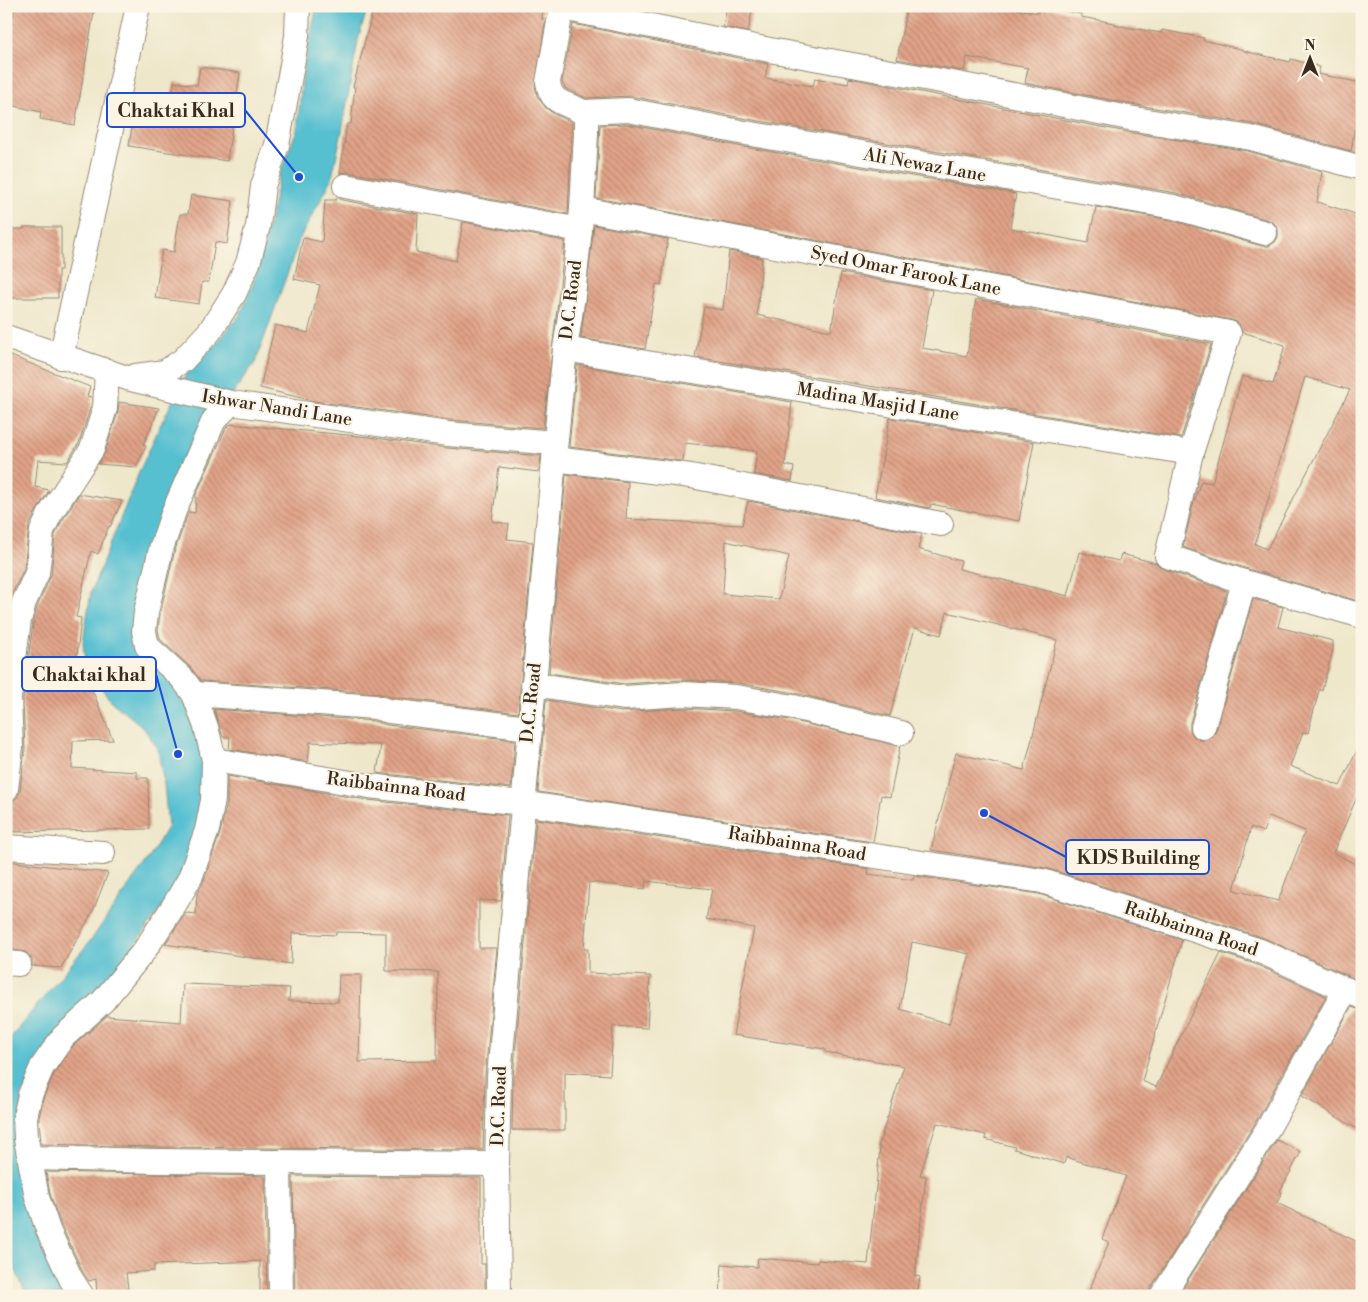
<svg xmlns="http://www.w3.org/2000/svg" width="1368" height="1302" viewBox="0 0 1368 1302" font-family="'Libre Bodoni',serif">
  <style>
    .water { fill: #56c0d1; stroke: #487578 }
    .building { fill: url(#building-back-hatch); fill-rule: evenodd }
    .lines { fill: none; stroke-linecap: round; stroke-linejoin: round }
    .minor-casing { stroke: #948874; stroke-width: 26 }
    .minor { stroke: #fff; stroke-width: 24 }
    .labels { text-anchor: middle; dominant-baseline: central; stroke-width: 4; stroke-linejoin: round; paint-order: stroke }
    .street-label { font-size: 18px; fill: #3b2a1e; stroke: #fcf5e5 }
    .leader { fill: none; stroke: #1d4ed8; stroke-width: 2 }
    .callout-dot { fill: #1d4ed8; stroke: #fcf5e5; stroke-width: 2 }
    .callout { fill: #fcf5e5; stroke: #1d4ed8; stroke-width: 2 }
    .callout-label { font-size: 19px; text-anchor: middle; font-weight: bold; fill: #3b2a1e }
  </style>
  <defs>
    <pattern id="building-back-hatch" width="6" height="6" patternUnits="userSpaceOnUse" patternTransform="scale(1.25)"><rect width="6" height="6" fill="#e1a388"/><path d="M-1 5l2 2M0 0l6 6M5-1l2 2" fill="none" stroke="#b8856f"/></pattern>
  </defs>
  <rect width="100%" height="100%" fill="#fcf5e5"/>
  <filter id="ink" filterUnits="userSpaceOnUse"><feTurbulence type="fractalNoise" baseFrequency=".02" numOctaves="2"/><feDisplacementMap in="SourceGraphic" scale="10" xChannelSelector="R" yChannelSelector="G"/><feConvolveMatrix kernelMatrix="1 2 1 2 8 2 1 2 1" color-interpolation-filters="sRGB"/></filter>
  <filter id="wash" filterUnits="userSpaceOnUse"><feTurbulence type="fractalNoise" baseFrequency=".0096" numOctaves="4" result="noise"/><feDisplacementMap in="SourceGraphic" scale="20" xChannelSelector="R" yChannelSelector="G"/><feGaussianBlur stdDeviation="1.12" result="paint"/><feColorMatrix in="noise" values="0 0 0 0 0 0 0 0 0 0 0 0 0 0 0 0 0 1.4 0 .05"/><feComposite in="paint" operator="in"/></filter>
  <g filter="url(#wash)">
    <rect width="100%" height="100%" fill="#eee7ca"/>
    <path class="water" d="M 317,6 L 368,6 L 358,40 L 342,131 L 331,181 L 300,238 L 256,361 L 234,392 L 138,613 L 186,704 L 214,776 L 200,857 L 21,1095 L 69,1296 L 27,1296 L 6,1248 L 6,1043 L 91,940 L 151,855 L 168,826 L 164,784 L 157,747 L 142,726 L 113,703 L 94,679 L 85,661 L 83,642 L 91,592 L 140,470 L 161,424 L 186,375 L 218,342 L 240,315 L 253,284 L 264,246 L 280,173 L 297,130 L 303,71 Z"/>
    <g id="blocks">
      <g class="building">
        <path d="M 15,6 L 95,6 L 75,125 L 40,119 L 41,112 L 6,104 L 6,48 Z"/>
        <path d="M 374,6 L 543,6 L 542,19 L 546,19 L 535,85 L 537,96 L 546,108 L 554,114 L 572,122 L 568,214 L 348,172 L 340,173 L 347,124 L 351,124 L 355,87 L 353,87 Z"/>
        <path d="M 623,6 L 651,6 L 650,12 Z"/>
        <path d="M 727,6 L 753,6 L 748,32 L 723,27 Z"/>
        <path d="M 907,6 L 1002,6 L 1038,13 L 1039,6 L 1081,14 L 1081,17 L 1115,23 L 1114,25 L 1161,33 L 1162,30 L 1204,38 L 1203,40 L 1244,50 L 1244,51 L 1290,62 L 1291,59 L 1320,67 L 1318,74 L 1362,83 L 1362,118 L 1357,117 L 1351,151 L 1253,124 L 1131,104 L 1025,83 L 1028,68 L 967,57 L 964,71 L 897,59 Z"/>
        <path d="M 573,24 L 768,64 L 765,78 L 813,86 L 815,78 L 848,84 L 849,78 L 1127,132 L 1248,151 L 1322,172 L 1317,202 L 1362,216 L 1362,602 L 1248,569 L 1183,547 L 1193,505 L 1201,481 L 1212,483 L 1242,376 L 1273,384 L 1285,345 L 1242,332 L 1239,323 L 1232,320 L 596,198 L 600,125 L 627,124 L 738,146 L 1016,194 L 1010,228 L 1088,243 L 1096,207 L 1171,220 L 1262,246 L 1269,246 L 1275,242 L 1278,237 L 1278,229 L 1274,223 L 1269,220 L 1176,193 L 742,118 L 630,96 L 586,98 L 565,88 L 562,82 ZM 1305,377 L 1350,390 L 1267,549 L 1255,544 Z"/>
        <path d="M 200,67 L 240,73 L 227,161 L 129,146 L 135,107 L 160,110 L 162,99 L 171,100 L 174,82 L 197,85 Z"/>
        <path d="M 191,195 L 233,201 L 227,244 L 215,242 L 209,282 L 202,282 L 199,304 L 155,298 L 162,250 L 174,252 L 180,214 L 188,214 Z"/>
        <path d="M 337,197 L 342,200 L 418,214 L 416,252 L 456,261 L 463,222 L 565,241 L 543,428 L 450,420 L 314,401 L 260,388 L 275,325 L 308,333 L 320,285 L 294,279 L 303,238 L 322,242 L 325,200 L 336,200 Z"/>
        <path d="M 594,225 L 668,239 L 661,285 L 656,284 L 645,349 L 581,338 Z"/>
        <path d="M 24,227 L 61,227 L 61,270 L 58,270 L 58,298 L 6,298 L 6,229 L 24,229 Z"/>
        <path d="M 729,251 L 762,258 L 757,315 L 831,331 L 841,273 L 932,290 L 922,348 L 967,356 L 976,299 L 1211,344 L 1181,438 L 695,357 L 704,307 L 723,310 Z"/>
        <path d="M 6,354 L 90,387 L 87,396 L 92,397 L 91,406 L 79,443 L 67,462 L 38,460 L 35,487 L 49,490 L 38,508 L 29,525 L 24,569 L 11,596 L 6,615 Z"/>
        <path d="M 577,365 L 792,402 L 785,465 L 794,467 L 792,481 L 754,474 L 757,451 L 685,443 L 683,461 L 569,447 Z"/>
        <path d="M 119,402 L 159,408 L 143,445 L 146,446 L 136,467 L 98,464 L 105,453 L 118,412 Z"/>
        <path d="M 890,418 L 1034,442 L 1019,521 L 931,504 L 930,508 L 875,497 Z"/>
        <path d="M 230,424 L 369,437 L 447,448 L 541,456 L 539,472 L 499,467 L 492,521 L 509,524 L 507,539 L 533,542 L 518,713 L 392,697 L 376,693 L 201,681 L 191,668 L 160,639 L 158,630 L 160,614 L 174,553 L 187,516 L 189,512 L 195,513 L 196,495 L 226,428 Z"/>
        <path d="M 566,474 L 628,482 L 626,519 L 742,525 L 748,501 L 922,534 L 918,549 L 961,561 L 959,569 L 1068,596 L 1079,552 L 1119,561 L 1121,554 L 1156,563 L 1163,569 L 1227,591 L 1190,723 L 1190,730 L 1193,736 L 1200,740 L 1206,740 L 1212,737 L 1216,731 L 1253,599 L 1283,607 L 1278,627 L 1333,641 L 1333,650 L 1322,690 L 1319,690 L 1308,733 L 1303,732 L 1290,766 L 1340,786 L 1362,740 L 1362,785 L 1333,853 L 1362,867 L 1362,982 L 1264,938 L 1046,868 L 931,850 L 956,753 L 1024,770 L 1057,640 L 947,612 L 941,635 L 915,628 L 890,716 L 795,693 L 738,683 L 682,680 L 625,684 L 549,673 ZM 726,541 L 789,556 L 779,599 L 723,594 ZM 1269,816 L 1305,831 L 1278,901 L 1234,890 L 1251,827 L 1263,832 Z"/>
        <path d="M 79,494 L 122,501 L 110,527 L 109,526 L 98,554 L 91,551 L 76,617 L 81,618 L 75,674 L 86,675 L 113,740 L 73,741 L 72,768 L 137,772 L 137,778 L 148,778 L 149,829 L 12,832 L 11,802 L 17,798 L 20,791 L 25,749 L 23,699 L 33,623 L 37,607 L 51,575 L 55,535 L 62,521 Z"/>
        <path d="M 546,700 L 622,712 L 683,708 L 734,711 L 790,720 L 900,746 L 890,797 L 881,795 L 873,842 L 538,792 Z"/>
        <path d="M 214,709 L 373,721 L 387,725 L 515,740 L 511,788 L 377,773 L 381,745 L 310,742 L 308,762 L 229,749 L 230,737 L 223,737 Z"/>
        <path d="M 227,776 L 367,800 L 508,815 L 501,901 L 479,900 L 479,948 L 497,948 L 485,1076 L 483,1150 L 156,1147 L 41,1144 L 39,1118 L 43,1099 L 54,1074 L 73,1046 L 107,1016 L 181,1022 L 183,984 L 290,988 L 289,1001 L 338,1002 L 339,975 L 361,975 L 359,1062 L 437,1061 L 438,972 L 386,971 L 386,933 L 336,932 L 336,935 L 292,933 L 291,964 L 165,944 L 186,913 L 196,914 L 197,894 L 203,883 L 220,833 L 227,803 Z"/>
        <path d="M 536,819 L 869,869 L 868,874 L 913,880 L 914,876 L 1039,894 L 1182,940 L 1142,1081 L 1156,1087 L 1221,953 L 1255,964 L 1326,996 L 1255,1123 L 1150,1289 L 1148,1296 L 1087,1296 L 1109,1242 L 1102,1239 L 1126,1176 L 1066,1157 L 1064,1164 L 1041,1157 L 1014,1149 L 1015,1147 L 985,1139 L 986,1135 L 937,1123 L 920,1175 L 926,1176 L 915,1276 L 920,1277 L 917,1296 L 720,1296 L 722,1264 L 757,1267 L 758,1258 L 817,1263 L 818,1260 L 868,1264 L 880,1148 L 878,1147 L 904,1066 L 825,1052 L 825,1049 L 733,1035 L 754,928 L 706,919 L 712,889 L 646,881 L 645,889 L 589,882 L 584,949 L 588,949 L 588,973 L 650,976 L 647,1028 L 613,1026 L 610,1075 L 565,1072 L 565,1130 L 512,1130 L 513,1078 ZM 912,942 L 970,954 L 949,1024 L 900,1009 Z"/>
        <path d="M 6,861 L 108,873 L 93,911 L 61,968 L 32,966 L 32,959 L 26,952 L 6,949 Z"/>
        <path d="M 1351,1007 L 1362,1010 L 1362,1132 L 1302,1096 Z"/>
        <path d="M 1277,1140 L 1301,1152 L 1280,1191 L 1282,1192 L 1277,1203 L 1362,1244 L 1362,1296 L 1178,1296 Z"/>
        <path d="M 46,1172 L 265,1176 L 267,1296 L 260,1296 L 260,1261 L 154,1265 L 154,1271 L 126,1273 L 129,1296 L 97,1296 L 96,1279 L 89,1281 L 83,1272 L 61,1225 L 50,1194 Z"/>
        <path d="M 293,1176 L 481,1178 L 481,1264 L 485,1264 L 485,1296 L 295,1296 Z"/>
      </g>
    </g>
  </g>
  <g filter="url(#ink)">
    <use href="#blocks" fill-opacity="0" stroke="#948874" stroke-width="1"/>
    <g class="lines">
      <g class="minor-casing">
        <g id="minor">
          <path d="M 562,6 L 548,82 C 551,105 566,102 583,112"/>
          <path d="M 562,8 L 775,51 L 963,85 L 1129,118 L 1251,138 L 1362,168"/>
          <path d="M 583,112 L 628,110 L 740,132 L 1174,207 L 1265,233"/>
          <path d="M 345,186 L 580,230"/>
          <path d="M 582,209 L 1229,333 L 1191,453 L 1167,556 L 1244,582 L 1362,616"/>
          <path d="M 6,337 L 127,378 L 231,403 L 448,434 L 555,443"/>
          <path d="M 565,349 L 869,401 L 1191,453"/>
          <path d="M 61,357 L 138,6"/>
          <path d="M 136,376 L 165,372 L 183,360 L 210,331 L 234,294 L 248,263 L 258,226 L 263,186 L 277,145 L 292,65 L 297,36 L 298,6"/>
          <path d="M 554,459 L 691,476 L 941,524"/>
          <path d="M 533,684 L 624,698 L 683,694 L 736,697 L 793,707 L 901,733"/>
          <path d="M 194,694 L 375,707 L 389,711 L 529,728"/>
          <path d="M 1203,727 L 1244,582"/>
          <path d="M 214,760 L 369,786 L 522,803 L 1042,881 L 1260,951 L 1362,997"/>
          <path d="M 6,789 L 11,747 L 9,698 L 19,620 L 24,602 L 37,573 L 42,531 L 50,514 L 92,449 L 105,408 L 107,371"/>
          <path d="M 6,847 L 103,853"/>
          <path d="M 6,963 L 19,964"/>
          <path d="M 31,1158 L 156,1161 L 497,1164"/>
          <path d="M 279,1162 L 281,1296"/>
          <path d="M 82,1296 L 71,1279 L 48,1230 L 37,1197 L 26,1139 L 25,1117 L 30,1095 L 42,1067 L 63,1037 L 103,1001 L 144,951 L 173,907 L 190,878 L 207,830 L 213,800 L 214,760 L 206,727 L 194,694 L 182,678 L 147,646 L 144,631 L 146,612 L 161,549 L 174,511 L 214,420 L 231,403"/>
          <path d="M 499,1296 L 497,1164 L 499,1077 L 554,459 L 565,349 L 573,296 L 582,209 L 586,133 L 586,119 L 583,112"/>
          <path d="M 1162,1296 L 1267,1130 L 1346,989"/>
        </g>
      </g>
      <use href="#minor" class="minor"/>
    </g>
  </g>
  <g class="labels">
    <g class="street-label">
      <text transform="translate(925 165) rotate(10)">Ali Newaz Lane</text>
      <text transform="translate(906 271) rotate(11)">Syed Omar Farook Lane</text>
      <text transform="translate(571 300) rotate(-83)">D.C. Road</text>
      <text transform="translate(878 402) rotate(9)">Madina Masjid Lane</text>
      <text transform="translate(277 408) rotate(9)">Ishwar Nandi Lane</text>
      <text transform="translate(531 703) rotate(-84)">D.C. Road</text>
      <text transform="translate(396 787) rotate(7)">Raibbainna Road</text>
      <text transform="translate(797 844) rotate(9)">Raibbainna Road</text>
      <text transform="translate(1191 929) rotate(18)">Raibbainna Road</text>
      <text transform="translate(499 1106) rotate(-88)">D.C. Road</text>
    </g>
  </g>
  <path class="leader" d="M299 177L245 110M178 754L156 674M984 813L1066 857"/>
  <g class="callout-dot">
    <circle cx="299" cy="177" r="5"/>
    <circle cx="178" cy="754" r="5"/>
    <circle cx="984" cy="813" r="5"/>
  </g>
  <g class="callout">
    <rect x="107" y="93" width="138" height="34" rx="5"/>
    <rect x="22" y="657" width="134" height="34" rx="5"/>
    <rect x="1066" y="840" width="143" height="34" rx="5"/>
  </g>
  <g class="callout-label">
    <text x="176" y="117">Chaktai Khal</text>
    <text x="89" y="681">Chaktai khal</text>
    <text x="1138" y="864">KDS Building</text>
  </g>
  <rect width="1368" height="1302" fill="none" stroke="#fcf5e5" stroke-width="25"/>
  <g transform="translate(1310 58)" stroke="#fcf5e5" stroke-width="4" paint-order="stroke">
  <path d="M0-4L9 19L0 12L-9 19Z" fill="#3b2a1e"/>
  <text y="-8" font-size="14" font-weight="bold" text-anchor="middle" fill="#3b2a1e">N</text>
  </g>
</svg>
